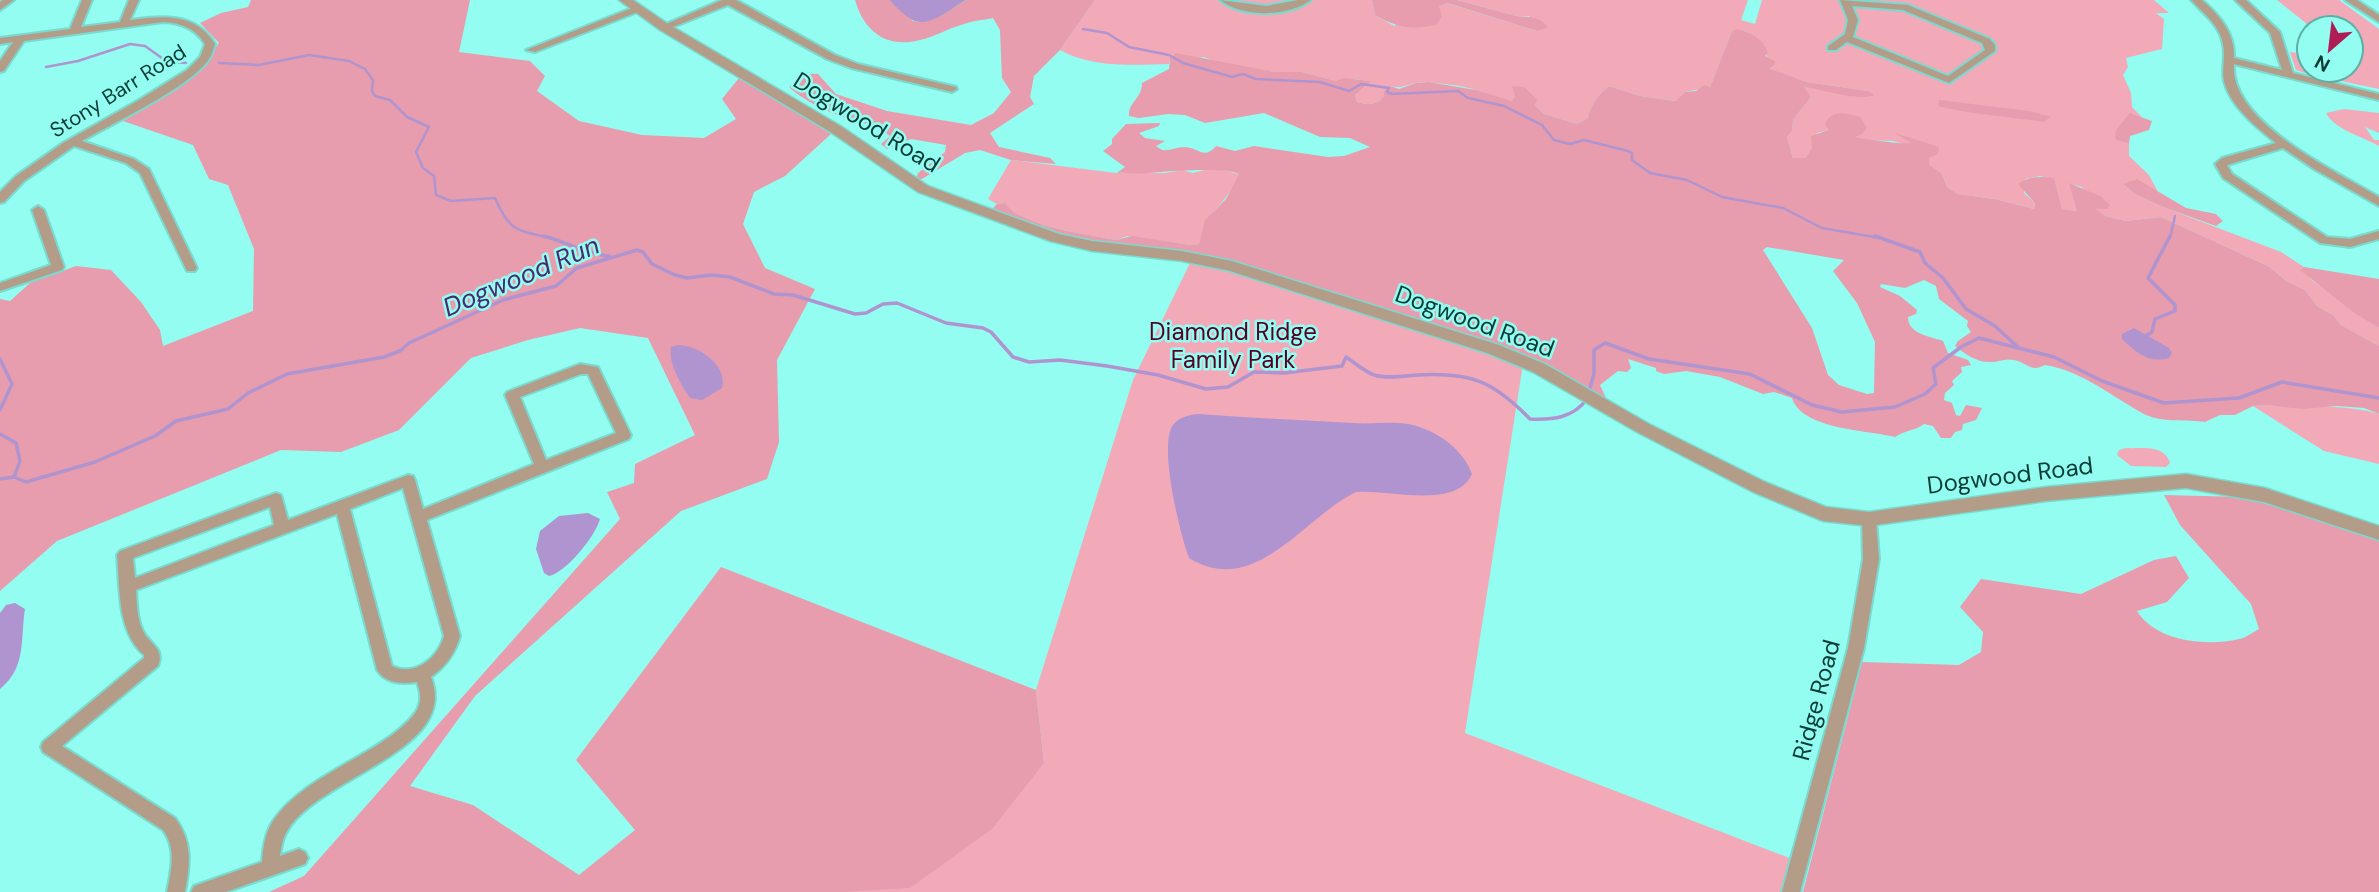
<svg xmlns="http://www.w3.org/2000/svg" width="2379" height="892" viewBox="0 0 2379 892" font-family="'DM Sans',sans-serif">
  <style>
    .green { fill: #f2aab9 }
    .forest { fill: #e79dad; fill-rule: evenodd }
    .water { fill: #b094cf }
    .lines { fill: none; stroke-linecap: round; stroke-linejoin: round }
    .stream-far1 { stroke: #b094cf; stroke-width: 2.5 }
    .stream { stroke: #b094cf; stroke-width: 3.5 }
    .minor-casing { stroke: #7adacf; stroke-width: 4 }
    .tertiary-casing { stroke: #7adacf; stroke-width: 3 }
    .minor { fill: #b49d88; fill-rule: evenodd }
    .tertiary { fill: #b49d88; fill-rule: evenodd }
    .labels { text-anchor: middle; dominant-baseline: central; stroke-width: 5; stroke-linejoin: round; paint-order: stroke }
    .far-street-label { font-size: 21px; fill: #0c3d38; stroke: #92fdf0 }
    .street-label { font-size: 24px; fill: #0c3d38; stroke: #92fdf0 }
    .park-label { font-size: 24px; fill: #580024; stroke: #92fdf0 }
    .water-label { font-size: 26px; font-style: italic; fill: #4e2970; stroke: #92fdf0 }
  </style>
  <rect width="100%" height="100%" fill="#92fdf0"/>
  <g class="green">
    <path d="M 1095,0 L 1372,0 L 1375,15 L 1394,26 L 1446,3 L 1537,31 L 1529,16 L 1520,17 L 1457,0 L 1748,0 L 1741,20 L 1755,24 L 1762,0 L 2154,0 L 2169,13 L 2156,13 L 2164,19 L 2162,49 L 2126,58 L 2128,67 L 2123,75 L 2131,93 L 2132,107 L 2142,117 L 2130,114 L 2115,138 L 2129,144 L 2129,156 L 2149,175 L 2158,192 L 2137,180 L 2124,185 L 2135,194 L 2163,207 L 2281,252 L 2304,267 L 2301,269 L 2313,281 L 2379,328 L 2379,346 L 2341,325 L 2333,315 L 2317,306 L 2305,290 L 2286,281 L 2270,267 L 2161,217 L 2126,221 L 2105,216 L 2095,209 L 2082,187 L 2070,184 L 2077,211 L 2062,209 L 2054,179 L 2040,176 L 2025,179 L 2024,193 L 2035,203 L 2034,209 L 1995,199 L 1958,194 L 1947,187 L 1942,174 L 1929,164 C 1928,146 1914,140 1899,134 L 1912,143 L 1906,145 L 1893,141 L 1866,140 L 1830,130 L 1817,133 L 1812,148 L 1805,158 L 1793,158 L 1787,137 L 1792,131 L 1793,120 L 1811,97 L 1802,86 L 1857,97 L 1868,91 L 1807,82 L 1770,70 L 1772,67 C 1764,50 1756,26 1732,31 L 1710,87 L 1685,92 L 1677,101 L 1640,96 L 1609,86 C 1599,94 1590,105 1588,118 L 1577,124 L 1544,114 L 1535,105 L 1515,97 L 1513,101 C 1499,99 1488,95 1476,90 C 1462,85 1442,84 1427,82 C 1413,81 1402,90 1390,86 L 1384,90 L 1384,96 C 1376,106 1368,105 1357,102 L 1355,95 L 1370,81 L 1354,79 L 1336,81 L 1302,72 L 1274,72 L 1219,63 L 1204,57 L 1169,61 L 1169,64 C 1135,65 1091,68 1060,50 Z"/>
    <path d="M 2277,0 L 2339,0 L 2379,29 L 2379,89 L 2327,78 L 2326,80 L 2296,70 L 2290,52 L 2309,55 L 2309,70 L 2351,70 L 2351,28 L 2312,28 Z"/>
    <path d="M 2344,109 L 2379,113 L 2379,133 L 2365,127 L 2374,140 L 2379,140 L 2379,146 C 2363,137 2334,129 2326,113 Z"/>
    <path d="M 1011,160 L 1116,173 L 1165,173 L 1183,170 L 1192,173 L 1214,168 L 1239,174 C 1233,191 1220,204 1209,217 C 1202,224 1203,235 1199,244 L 1190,245 L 1127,236 L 1116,240 L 1072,232 L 1043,225 L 1015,213 L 1005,203 L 997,204 L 988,199 Z"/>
    <path d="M 1191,261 L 1228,269 L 1523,364 L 1465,733 L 1792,859 L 1783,892 L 843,892 L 1044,763 L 1036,690 L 1133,380 Z"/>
    <path d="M 2267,405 C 2305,409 2342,403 2379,414 L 2379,464 L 2324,451 L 2253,406 Z"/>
    <path d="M 2126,448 C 2142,449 2164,444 2170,463 L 2166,467 L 2131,466 L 2117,455 L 2119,450 Z"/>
  </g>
  <g class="forest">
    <path d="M 251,0 L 470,0 L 459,52 L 530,61 L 545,76 L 537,91 L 579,121 L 642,135 L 704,138 L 736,119 L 722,99 L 739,78 L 831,134 L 785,176 L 754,192 L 743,224 L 765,268 L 815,289 L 777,360 L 779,442 L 767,479 L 681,511 L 475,696 L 410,786 L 473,805 L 579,875 L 635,830 L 576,760 L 721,567 L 1036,690 L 1044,763 L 992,829 L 910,888 L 843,892 L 269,892 L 304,876 L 620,519 L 607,492 L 634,483 L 635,464 L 695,435 L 648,338 L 580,328 L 528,340 L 471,358 L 399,430 L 341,452 L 281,450 L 57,541 L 0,591 L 0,299 L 10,301 L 30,283 L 76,266 L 111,270 L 141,302 L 160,330 L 163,346 L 253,311 L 254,249 L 228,185 L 209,179 L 193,145 L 123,121 L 196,72 L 219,43 L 200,23 L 221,13 L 248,7 Z"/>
    <path d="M 855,0 L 889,0 L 913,21 L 920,22 L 940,16 L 966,0 L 1095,0 L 1060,50 L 1034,76 L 1030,97 L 1034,104 L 990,133 L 999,147 L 1050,158 L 1056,164 L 1011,160 L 980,150 L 965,153 L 922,179 L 916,179 L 918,173 L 945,152 L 946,145 L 911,139 L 887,149 L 881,144 L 890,136 C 870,121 870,126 849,119 C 829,113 804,101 789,87 C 797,77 806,73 818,74 L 836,94 L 887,111 L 971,125 L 994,113 L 1011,92 L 1002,78 L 1000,30 L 993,18 C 983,20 971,21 961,25 C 947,29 934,37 920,40 C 886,49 864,31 855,0 Z"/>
    <path d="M 1372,0 L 1457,0 L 1520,17 C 1531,16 1541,18 1548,27 L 1537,31 L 1447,3 L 1439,6 L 1442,17 L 1436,25 C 1412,30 1397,28 1375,15 Z"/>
    <path d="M 1737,29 C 1752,33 1762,38 1768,52 L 1765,56 L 1776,62 L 1770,69 L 1807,82 L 1868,91 L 1874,95 C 1860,102 1821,89 1804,87 L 1811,97 L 1793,120 L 1792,131 L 1787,137 L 1793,158 L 1805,158 L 1812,148 L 1811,136 L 1829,130 L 1825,124 C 1832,109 1846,113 1860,117 L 1867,128 L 1862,134 L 1855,137 C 1864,139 1904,145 1911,143 L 1895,133 L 1939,147 L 1938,154 L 1929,158 L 1929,164 L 1942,174 L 1947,187 L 1958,194 L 1995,199 L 2034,209 L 2035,203 L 2018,184 C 2029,176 2041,176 2054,178 L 2062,209 L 2077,211 L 2069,183 L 2102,197 L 2110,205 L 2107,209 L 2096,209 L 2105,216 L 2126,221 L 2161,217 L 2270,267 L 2286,281 L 2305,290 L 2317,306 L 2333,315 L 2341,325 L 2379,346 L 2379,414 L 2364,408 L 2337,406 L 2302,409 L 2267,405 L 2253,406 L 2235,415 L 2220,415 L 2205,422 C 2187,419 2164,423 2146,415 C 2114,398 2081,370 2045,365 C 2030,373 2027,362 2014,360 C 2006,358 1998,362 1991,362 C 1978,363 1965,354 1955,346 L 1958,341 L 1971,332 L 1967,326 L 1968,321 L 1939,299 L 1936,286 L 1924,280 L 1905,288 L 1881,284 L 1880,287 L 1900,296 L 1917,310 L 1916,314 L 1908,317 C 1908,334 1929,336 1943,341 L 1948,353 L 1968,360 L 1971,365 L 1961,367 L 1962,372 L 1952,381 L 1954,385 L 1945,393 L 1944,400 L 1952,403 L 1956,415 L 1960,416 L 1966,405 L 1982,408 L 1976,420 L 1963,424 L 1962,430 L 1955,432 L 1951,438 L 1941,438 L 1933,426 L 1924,424 C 1915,431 1905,430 1895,437 C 1869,430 1802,430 1792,398 L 1774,392 L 1763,394 L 1720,377 L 1686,371 L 1664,374 L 1656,371 L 1656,368 L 1628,359 L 1631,368 L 1627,372 L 1618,371 L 1600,385 L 1606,398 L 1604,400 L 1538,364 L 1267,272 L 1077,241 L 990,211 L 997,204 L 1005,203 L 1015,213 L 1043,225 L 1072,232 L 1116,240 L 1132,236 L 1190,245 L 1199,244 L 1205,220 L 1226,199 L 1239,174 C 1227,167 1166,171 1150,173 C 1140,175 1128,172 1117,173 L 1125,167 L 1103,151 L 1112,144 L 1112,139 L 1126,124 L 1160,123 L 1159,126 L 1139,133 L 1145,138 L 1165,141 L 1156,146 L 1162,150 C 1170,151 1177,147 1185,147 C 1199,148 1204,160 1216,146 L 1235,151 L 1254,146 L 1328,157 L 1344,156 L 1370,147 L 1350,138 L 1320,137 L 1264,113 L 1205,123 L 1185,115 L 1168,114 L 1139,118 L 1129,116 C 1128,102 1142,99 1142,83 L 1169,69 L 1170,58 L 1176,53 L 1274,72 L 1302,72 L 1336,81 L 1343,78 L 1371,81 L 1355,95 L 1357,102 C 1368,105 1376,106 1384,96 L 1384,90 L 1390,86 L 1399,89 L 1416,83 L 1428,82 L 1476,90 L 1512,101 L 1515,97 L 1512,86 L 1524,87 L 1537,99 L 1535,105 L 1544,114 L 1577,124 L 1588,118 C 1590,105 1599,94 1609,86 L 1640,96 L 1676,101 L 1685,92 L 1696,91 L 1704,85 L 1710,87 L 1732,31 ZM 1767,247 L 1844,260 L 1833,271 L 1857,303 L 1875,342 L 1874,393 L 1867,394 L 1839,385 L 1828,375 L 1812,328 L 1763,250 Z"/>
    <path d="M 1939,100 L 2030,111 L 2051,117 L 2043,122 C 2008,116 1972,115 1938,106 Z"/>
    <path d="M 2130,113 L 2152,121 L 2149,130 L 2130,136 L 2129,144 L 2115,139 L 2116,130 Z"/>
    <path d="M 2137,179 L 2186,208 L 2216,214 L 2223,221 L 2216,226 L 2163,207 L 2135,194 L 2123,184 Z"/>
    <path d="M 2304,267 L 2379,279 L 2379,328 L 2353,312 L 2300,270 Z"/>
    <path d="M 2164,495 L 2243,497 L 2379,537 L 2379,892 L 1803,892 L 1862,662 L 1959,665 L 1981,652 L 1983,632 L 1960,607 L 1981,579 L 2081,594 L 2154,560 L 2176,556 L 2189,578 L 2167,602 L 2137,611 C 2155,641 2206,647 2239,639 C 2246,638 2253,632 2259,629 L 2251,604 L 2180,525 Z"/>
  </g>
  <g class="water">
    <path d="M 889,0 L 966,0 C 953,7 931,27 915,21 C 906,18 896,6 889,0 Z"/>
    <path d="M 2134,328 L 2169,348 L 2172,353 L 2169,358 C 2148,364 2136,352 2122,339 L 2122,334 Z"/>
    <path d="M 678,345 C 698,345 728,365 722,388 L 702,400 L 690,398 C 681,385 668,363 671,347 Z"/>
    <path d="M 1198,414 C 1250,418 1302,420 1353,423 C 1376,425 1400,419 1422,428 C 1444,436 1464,452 1472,474 C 1457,510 1387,489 1356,492 C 1305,516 1255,599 1189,558 C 1180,534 1158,445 1173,425 C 1179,417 1189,415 1198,414 Z"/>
    <path d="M 588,513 L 600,519 C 595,537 566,572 549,576 L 544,573 L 536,549 L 540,531 L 559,516 Z"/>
    <path d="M 15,603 L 25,609 C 20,639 27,667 0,689 L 0,613 L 6,605 Z"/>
  </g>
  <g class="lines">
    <g class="stream-far1">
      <path d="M 1083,29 L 1107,33 L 1129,47 L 1169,55 L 1183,63 L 1232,77 L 1243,74 L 1256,79 L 1320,82 L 1349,91 L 1361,84 L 1389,88 L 1387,92 L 1392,94 L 1458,91 L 1468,98 L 1504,106 L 1542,125 L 1554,140 L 1570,144 L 1584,140 L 1628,151 L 1632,153 L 1632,160 L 1650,173 L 1687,180 L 1722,197 L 1783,208 L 1822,228 L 1880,238"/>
      <path d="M 219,63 L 259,65 L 309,55 L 349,61 L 365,69 L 373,80 L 372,91 L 375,96 L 390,100 L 407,117 L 429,127 L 416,152 L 423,168 L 434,176 L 436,195 L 451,201 L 495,198 C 510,232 516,230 550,238"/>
      <path d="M 46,67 L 78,61 L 130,44 L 145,46 L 166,61 L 186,63"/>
      <path d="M 2170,238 L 2175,216"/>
    </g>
    <g class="stream">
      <path d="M 543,236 C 565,241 586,254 609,256"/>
      <path d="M 1875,236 L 1920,252 L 1925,263 L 1943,278 L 1966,309 L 1995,326 L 2019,348"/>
      <path d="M 2147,335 L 2152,332 L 2155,319 L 2175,311 L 2175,305 L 2148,278 L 2170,236"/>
      <path d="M 0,359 L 12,384 L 0,410"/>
      <path d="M 1589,391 L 1594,374 L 1594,350 L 1605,343 L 1649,359 L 1750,374 L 1812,405 L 1842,412 L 1895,407 L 1925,394 L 1936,384 L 1933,368 L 1961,347 L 1979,338 L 2054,357 L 2102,381 L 2164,403 L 2239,398 L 2282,382 L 2379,398"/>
      <path d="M 0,434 L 16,443 L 20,461 L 14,477 L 26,482 L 95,462 L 155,436 L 176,421 L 228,409 L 248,393 L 287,374 L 384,357 L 400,351 L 409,343 L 503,300 L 556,286 L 577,268 L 637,250 L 643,252 L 652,264 L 675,275 L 687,278 L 711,275 L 730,277 L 774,294 L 793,295 L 855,314 L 866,313 L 883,304 L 897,303 L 946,323 L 983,328 L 991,332 L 1013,357 L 1029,362 L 1060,360 L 1107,366 L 1158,375 L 1206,389 L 1228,387 L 1254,372 L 1284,373 L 1342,366 L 1346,357 C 1355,363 1364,371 1374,375 C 1387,379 1404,376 1418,375 C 1471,372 1493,381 1530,419 C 1553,420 1573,418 1587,399"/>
      <path d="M 0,479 L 14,477"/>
    </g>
    <g class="minor-casing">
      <g id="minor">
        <path d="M 3,0 L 14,0 L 0,10 L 0,2 Z"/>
        <path d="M 82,0 L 92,0 L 81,27 L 120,22 L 129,0 L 139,0 L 130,20 C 163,16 195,12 215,44 C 213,49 212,55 209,59 C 191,87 113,123 82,141 L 134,159 L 149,169 L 197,268 L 195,271 L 187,271 L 140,173 L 126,163 L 74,146 L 24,181 L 4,202 L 0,203 L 0,192 L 16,176 L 63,143 L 139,100 L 187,70 L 200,57 L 205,44 C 195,28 181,23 163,22 L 24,41 L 4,71 L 0,72 L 0,61 L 13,42 L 0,44 L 0,38 L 70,29 Z"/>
        <path d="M 722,0 L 736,0 L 835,55 L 858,64 L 956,87 L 957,89 L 952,92 L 851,68 L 827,59 L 728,5 L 668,29 L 659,27 Z"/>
        <path d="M 1220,0 L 1266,6 L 1298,0 L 1311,0 C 1289,17 1242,18 1220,0 Z"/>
        <path d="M 1840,0 L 1908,5 L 1990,39 L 1995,45 L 1995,51 L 1949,83 L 1847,42 L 1836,50 L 1828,50 L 1828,46 L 1845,34 L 1848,20 ZM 1852,6 L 1903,10 L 1982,43 L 1985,50 L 1948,76 L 1853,37 L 1858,20 Z"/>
        <path d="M 2191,0 L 2202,0 C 2220,16 2235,33 2234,58 L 2282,70 L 2270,33 L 2235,0 L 2246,0 L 2280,32 L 2293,73 L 2379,94 L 2379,100 L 2234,64 C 2229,122 2337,172 2379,197 L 2379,206 L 2314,169 L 2283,148 L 2227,165 L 2232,174 L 2327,237 L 2350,239 L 2379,231 L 2379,239 L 2350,247 L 2320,243 L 2223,178 L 2215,164 L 2222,158 L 2276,143 C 2257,128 2230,106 2224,81 C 2222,72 2224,63 2224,54 C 2224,28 2207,17 2191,0 Z"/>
        <path d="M 2345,0 L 2357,0 L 2379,15 L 2379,22 Z"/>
        <path d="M 637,6 L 642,9 L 640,11 L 535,52 L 526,50 Z"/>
        <path d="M 38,206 L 44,210 L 64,267 L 62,270 L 0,291 L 0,283 L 51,265 L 32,210 Z"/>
        <path d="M 580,364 L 598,367 L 631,435 L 629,439 L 427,520 L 460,636 C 455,654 446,666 431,677 C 461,753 311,778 285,835 C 282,841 281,849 280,856 L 299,849 L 305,852 L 308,858 L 305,864 L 226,892 L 191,892 L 194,886 L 262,862 C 263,848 265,833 273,821 C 300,781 359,761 396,732 C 404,725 414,717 418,708 C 422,698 420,691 417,682 C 402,684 386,684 377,670 L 337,514 L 136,590 C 137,604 137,619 143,631 C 150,645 165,648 158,666 L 62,746 L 175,818 C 193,842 190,864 185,892 L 167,892 C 171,870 177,849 163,830 L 43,752 L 41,747 L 43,742 L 144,658 L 144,655 C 117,632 120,587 117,555 L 120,551 L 276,493 L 281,495 L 288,520 L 408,475 L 413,476 L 415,480 L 423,509 L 534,464 L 505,395 L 507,392 ZM 581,374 L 588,374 L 616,433 L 546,460 L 520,397 ZM 403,488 L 444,636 C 438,658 415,677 392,666 L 350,509 ZM 270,507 L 274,525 L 135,578 L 133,558 Z"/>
        <path d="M 1869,513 L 1874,515 L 1876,519 L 1879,559 L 1864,648 L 1800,892 L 1782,892 L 1848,648 L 1863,559 L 1862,519 L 1864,515 Z"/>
      </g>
    </g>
    <g class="tertiary-casing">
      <path id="tertiary" d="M 619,0 L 633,0 L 668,24 L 842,127 L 928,186 L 1059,234 L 1092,241 L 1182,251 L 1232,261 L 1499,345 L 1545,364 L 1649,424 L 1765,482 L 1826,507 L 1869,512 L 2046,487 L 2186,474 L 2265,488 L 2379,526 L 2379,540 L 2264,502 L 2186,488 L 2046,501 L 1869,526 L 1823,521 L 1753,492 L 1637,432 L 1533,372 L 1487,353 L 1230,271 L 1182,261 L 1092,251 L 1050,241 L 918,192 L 832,133 L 660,30 Z"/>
    </g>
    <use href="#minor" class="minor"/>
    <use href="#tertiary" class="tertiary"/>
  </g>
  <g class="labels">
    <g class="far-street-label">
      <text transform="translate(118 91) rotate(-32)">Stony Barr Road</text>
    </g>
    <g class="street-label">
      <text transform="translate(867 122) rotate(32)">Dogwood Road</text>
      <text transform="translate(1475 321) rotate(20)">Dogwood Road</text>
      <text transform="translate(2010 475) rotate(-7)">Dogwood Road</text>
      <text transform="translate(1816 700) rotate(-75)">Ridge Road</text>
    </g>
    <g class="park-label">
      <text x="1233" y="331">Diamond Ridge<tspan x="1233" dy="28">Family Park</tspan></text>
    </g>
    <g class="water-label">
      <text transform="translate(521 276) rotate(-23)">Dogwood Run</text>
    </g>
  </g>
  <g transform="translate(2330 49) rotate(208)"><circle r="33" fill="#92fdf0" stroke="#5cb0a6" stroke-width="2"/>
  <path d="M0-5L12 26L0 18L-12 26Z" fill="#ae1e54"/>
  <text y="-10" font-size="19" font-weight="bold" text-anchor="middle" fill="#0c3d38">N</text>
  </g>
</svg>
